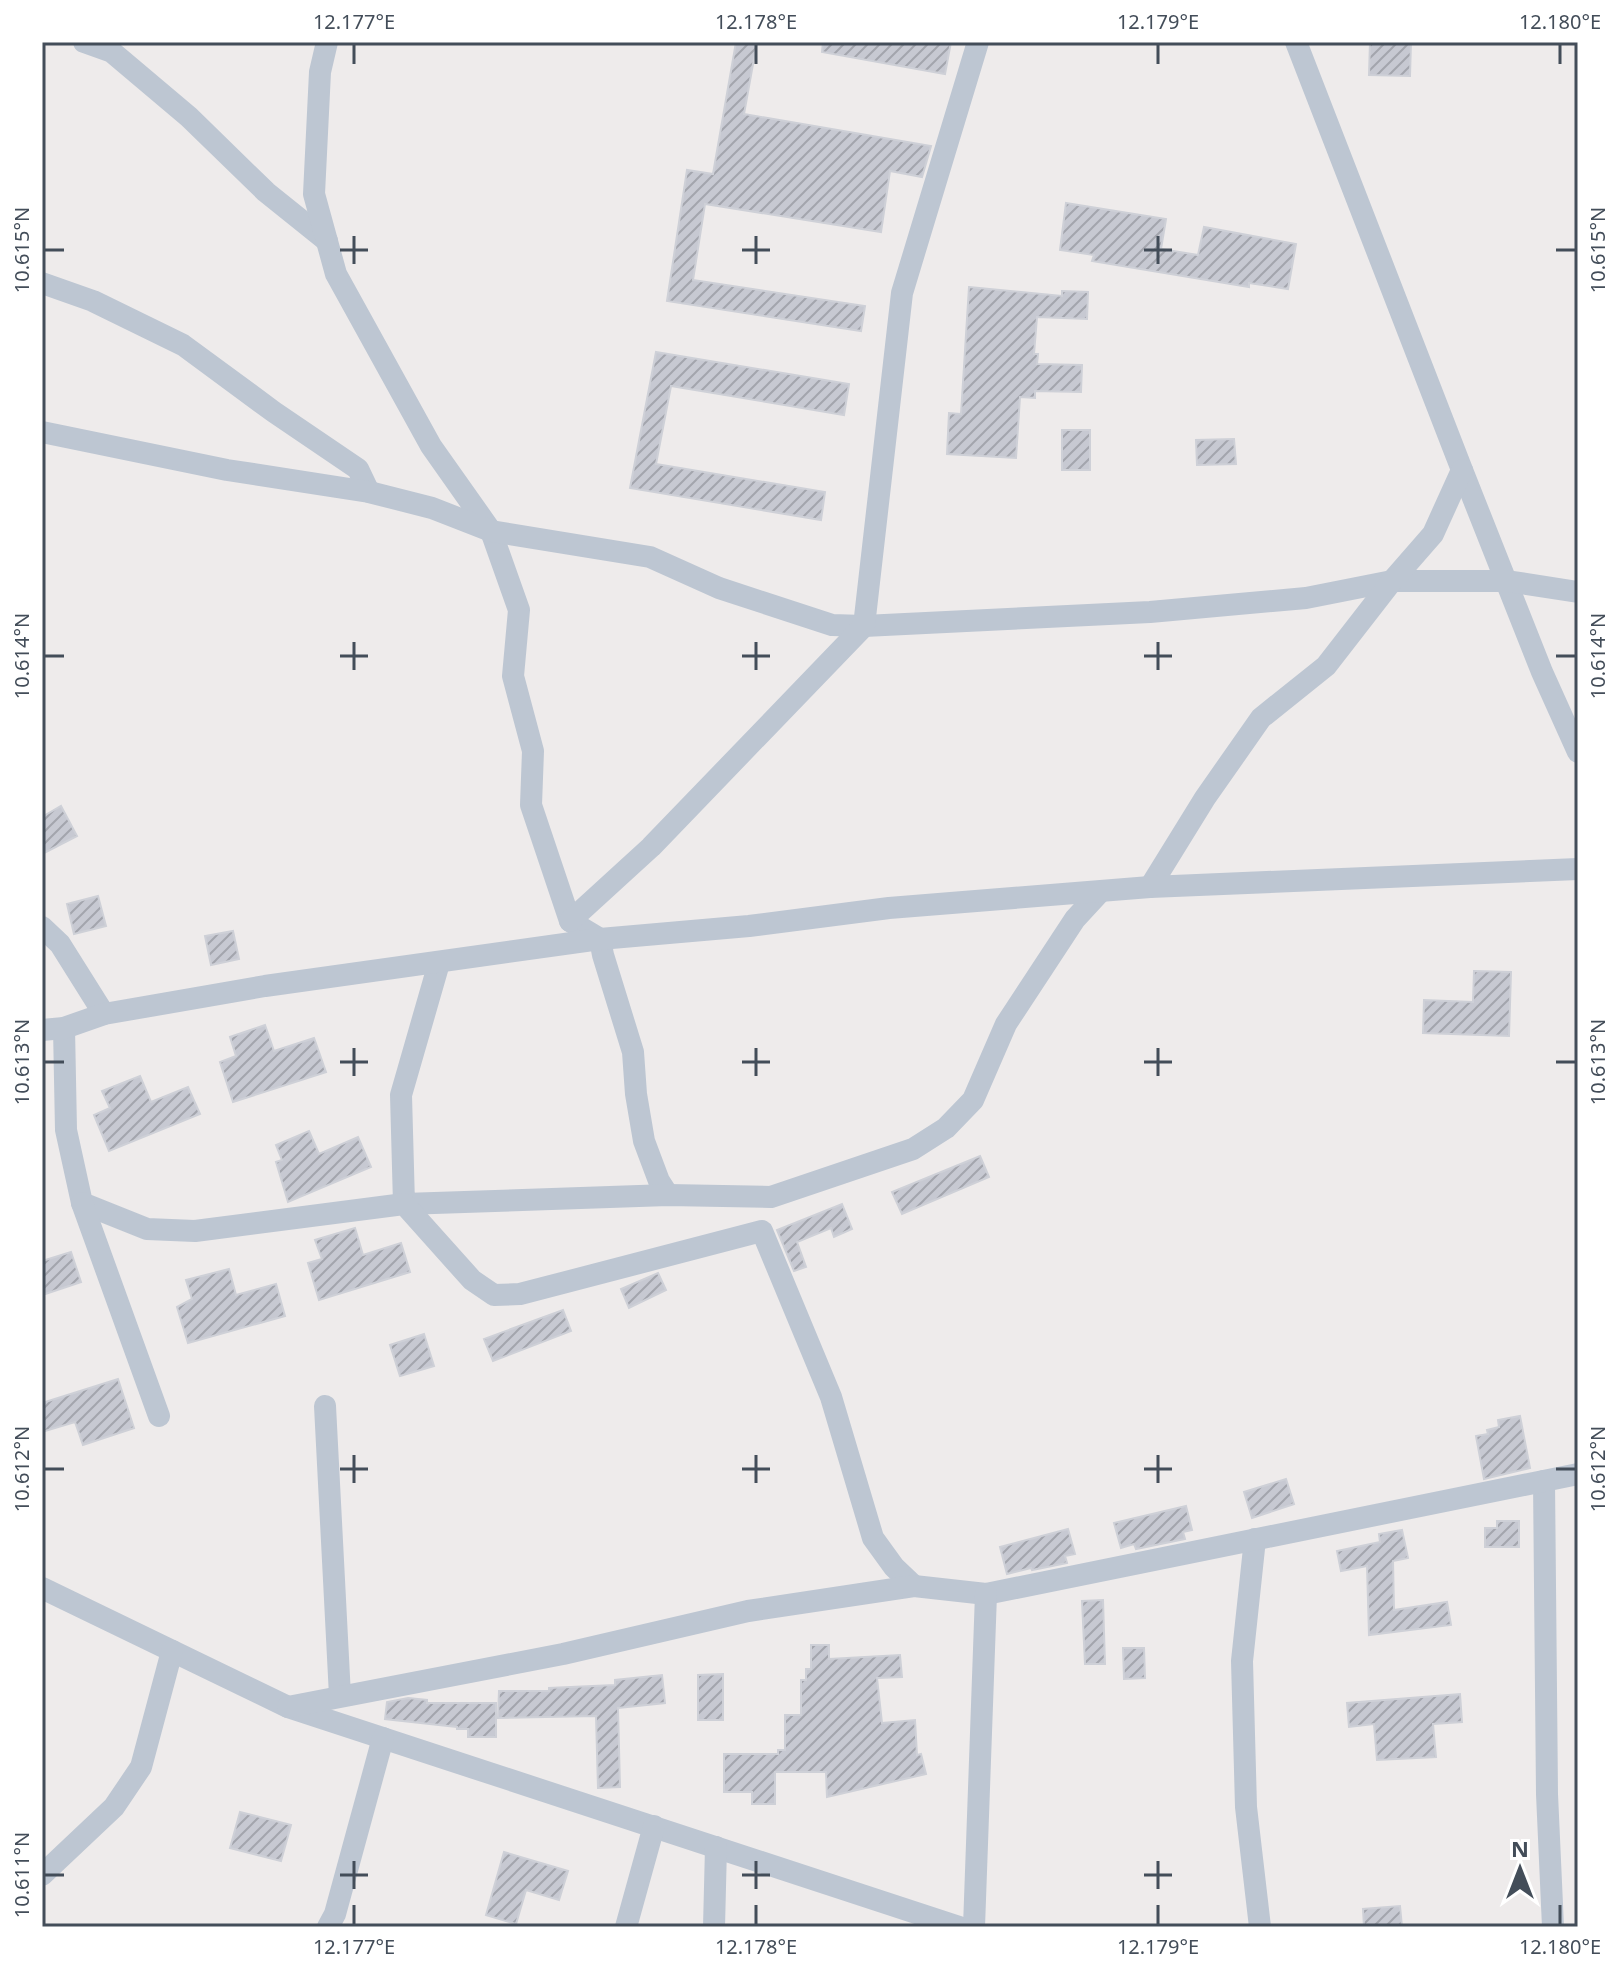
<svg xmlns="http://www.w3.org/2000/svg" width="1620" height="1969" viewBox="0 0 1620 1969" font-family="'Noto Sans',sans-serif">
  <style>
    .building { fill: url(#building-hatch); stroke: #ced0d7; stroke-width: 2 }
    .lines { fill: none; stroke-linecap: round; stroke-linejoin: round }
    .minor { stroke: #bdc6d2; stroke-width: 22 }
    .ticks { fill: none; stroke: #434d59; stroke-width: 3 }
    .neatline { fill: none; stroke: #434d59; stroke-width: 3 }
    .ticks-label { font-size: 20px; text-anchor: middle; fill: #434d59 }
  </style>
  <defs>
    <pattern id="building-hatch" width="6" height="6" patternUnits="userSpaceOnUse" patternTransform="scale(2)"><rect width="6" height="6" fill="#c7c9d2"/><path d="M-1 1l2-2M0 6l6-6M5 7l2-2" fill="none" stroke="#a3a5ad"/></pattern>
  </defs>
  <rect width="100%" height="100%" fill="#eeebeb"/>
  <g class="building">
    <path d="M 736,42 L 757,42 L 744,114 L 931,146 L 922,177 L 890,171 L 881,232 L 705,204 L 693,280 L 865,306 L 861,331 L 667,301 L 687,170 L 713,174 Z"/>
    <path d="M 823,42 L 951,42 L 945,74 L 822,52 Z"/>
    <path d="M 1370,42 L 1411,42 L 1410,76 L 1369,75 Z"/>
    <path d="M 1066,203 L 1166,219 L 1161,249 L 1198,255 L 1204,227 L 1296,244 L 1288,289 L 1249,283 L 1249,287 L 1092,261 L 1094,255 L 1060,250 Z"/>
    <path d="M 969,287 L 1062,296 L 1062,291 L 1088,292 L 1087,319 L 1037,317 L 1034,354 L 1038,354 L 1037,364 L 1082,365 L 1081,392 L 1035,391 L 1035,398 L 1020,397 L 1016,458 L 947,454 L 949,413 L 961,414 Z"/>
    <path d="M 656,352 L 849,384 L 844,415 L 671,386 L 656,464 L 825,492 L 821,520 L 630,488 Z"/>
    <rect x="1062" y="430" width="28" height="40"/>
    <path d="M 1234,439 L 1236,464 L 1197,465 L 1196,440 Z"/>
    <path d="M 61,806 L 77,836 L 42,854 L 42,817 Z"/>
    <path d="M 98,896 L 106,926 L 74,934 L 67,904 Z"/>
    <path d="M 233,931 L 239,959 L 211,965 L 205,936 Z"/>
    <path d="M 1474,971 L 1511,972 L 1509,1036 L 1423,1033 L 1424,1000 L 1473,1002 Z"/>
    <path d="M 265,1025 L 274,1051 L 314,1038 L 326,1072 L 233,1102 L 220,1062 L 236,1056 L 230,1037 Z"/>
    <path d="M 140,1076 L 151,1102 L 188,1087 L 200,1114 L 109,1151 L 94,1115 L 110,1108 L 102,1091 Z"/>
    <path d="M 309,1131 L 319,1154 L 358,1137 L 371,1167 L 288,1202 L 276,1162 L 282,1160 L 276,1145 Z"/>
    <path d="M 980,1156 L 989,1177 L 902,1214 L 892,1192 Z"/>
    <path d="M 842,1204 L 852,1229 L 834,1237 L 831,1228 L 797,1242 L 806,1267 L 794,1271 L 777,1230 Z"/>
    <path d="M 355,1228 L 363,1255 L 401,1243 L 410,1272 L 319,1300 L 308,1263 L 322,1259 L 315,1240 Z"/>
    <path d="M 71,1252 L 81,1282 L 42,1295 L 42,1261 Z"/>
    <path d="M 229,1269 L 236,1295 L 276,1284 L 285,1316 L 188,1343 L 177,1307 L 192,1299 L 186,1280 Z"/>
    <path d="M 658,1273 L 666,1290 L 629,1308 L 621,1289 Z"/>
    <path d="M 563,1310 L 571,1331 L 493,1361 L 484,1339 Z"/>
    <path d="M 424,1334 L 434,1366 L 400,1376 L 390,1345 Z"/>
    <path d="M 118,1379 L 134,1428 L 83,1445 L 75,1422 L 42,1432 L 42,1403 Z"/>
    <path d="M 1520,1416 L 1530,1468 L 1484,1479 L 1476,1436 L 1488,1434 L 1487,1430 L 1499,1427 L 1498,1420 Z"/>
    <path d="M 1286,1479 L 1294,1504 L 1252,1518 L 1244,1492 Z"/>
    <path d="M 1186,1506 L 1192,1530 L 1183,1532 L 1185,1539 L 1136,1549 L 1134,1544 L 1121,1548 L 1114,1523 Z"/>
    <path d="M 1497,1521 L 1519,1521 L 1519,1547 L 1485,1547 L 1485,1528 L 1497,1528 Z"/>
    <path d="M 1068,1529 L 1075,1554 L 1065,1556 L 1067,1563 L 1032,1570 L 1031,1568 L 1007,1574 L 1000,1547 Z"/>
    <path d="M 1402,1530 L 1408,1558 L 1393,1561 L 1394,1610 L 1447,1602 L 1451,1625 L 1369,1635 L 1367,1566 L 1341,1571 L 1337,1551 L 1380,1542 L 1379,1534 Z"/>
    <path d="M 1103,1600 L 1105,1664 L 1085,1664 L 1082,1601 Z"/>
    <path d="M 811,1645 L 829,1645 L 829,1659 L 900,1655 L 902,1677 L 877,1678 L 882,1723 L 915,1720 L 917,1755 L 921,1754 L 926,1774 L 827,1797 L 826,1772 L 775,1772 L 775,1804 L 752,1804 L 752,1792 L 724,1792 L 724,1754 L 778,1754 L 778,1750 L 785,1750 L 785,1715 L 801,1715 L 801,1680 L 806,1680 L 806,1669 L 811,1669 Z"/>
    <path d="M 1123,1648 L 1144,1648 L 1145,1678 L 1124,1679 Z"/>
    <path d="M 723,1674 L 723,1720 L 698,1720 L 698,1675 Z"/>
    <path d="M 662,1675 L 665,1703 L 618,1708 L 620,1787 L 598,1788 L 596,1716 L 498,1718 L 499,1691 L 549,1691 L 549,1688 L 615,1685 L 615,1680 Z"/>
    <path d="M 1460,1694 L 1462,1722 L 1433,1724 L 1436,1757 L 1377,1760 L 1374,1724 L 1349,1727 L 1347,1703 Z"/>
    <path d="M 408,1698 L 427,1700 L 427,1703 L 496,1703 L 496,1737 L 468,1737 L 468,1729 L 457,1729 L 457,1727 L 385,1719 L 387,1702 Z"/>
    <path d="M 240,1812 L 291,1825 L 281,1861 L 230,1848 Z"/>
    <path d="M 504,1852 L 568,1871 L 559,1900 L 526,1890 L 516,1924 L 486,1915 Z"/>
    <path d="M 1400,1906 L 1402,1927 L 1364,1927 L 1363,1909 Z"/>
  </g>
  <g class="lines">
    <g class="minor">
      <path d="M 84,42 L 112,52 L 189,117 L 266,192 L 327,241"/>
      <path d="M 327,42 L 320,72 L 314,194 L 336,274 L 431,446 L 491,531 L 519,610 L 513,676 L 533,751 L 531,805 L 570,921 L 600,939 L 603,955 L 633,1052 L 636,1094 L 644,1141 L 659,1181 L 668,1195"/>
      <path d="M 1296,42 L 1462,470 L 1542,672 L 1578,752"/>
      <path d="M 42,283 L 93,301 L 183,345 L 274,412 L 358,469 L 369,492"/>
      <path d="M 42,432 L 227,470 L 369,492 L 432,508 L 491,531 L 650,557 L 719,588 L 832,625 L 864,626 L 1150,612 L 1306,598 L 1392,581 L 1507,581 L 1578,592"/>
      <path d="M 1150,887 L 1205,798 L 1261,718 L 1326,666 L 1392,581 L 1433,534 L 1462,470"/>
      <path d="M 570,921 L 651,847 L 864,626 L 902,293 L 978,42"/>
      <path d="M 42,927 L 60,944 L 104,1014"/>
      <path d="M 439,963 L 401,1095 L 404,1204 L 668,1195 L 771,1197 L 913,1149 L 946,1128 L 973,1100 L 1006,1024 L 1075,919 L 1099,893"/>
      <path d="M 64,1028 L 66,1130 L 82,1203 L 147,1229 L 195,1231 L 404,1204 L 472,1280 L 494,1295 L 520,1294 L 762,1231 L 831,1397 L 873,1538 L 894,1567 L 914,1586"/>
      <path d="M 42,1030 L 64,1028 L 104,1014 L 265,986 L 600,939 L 749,926 L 889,908 L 1150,887 L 1578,869"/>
      <path d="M 82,1203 L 159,1416"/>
      <path d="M 325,1406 L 340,1696"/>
      <path d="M 1544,1481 L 1547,1794 L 1553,1927"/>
      <path d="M 1255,1539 L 1242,1661 L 1246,1807 L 1260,1927"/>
      <path d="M 42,1588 L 288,1707 L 959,1927"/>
      <path d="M 288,1707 L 563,1654 L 748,1611 L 914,1586 L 986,1594 L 1578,1474"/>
      <path d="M 42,1875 L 114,1807 L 141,1767 L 172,1651"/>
      <path d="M 328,1927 L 335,1914 L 383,1738"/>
      <path d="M 626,1927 L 654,1826"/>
      <path d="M 714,1927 L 716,1847"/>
      <path d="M 974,1927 L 986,1594"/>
    </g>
  </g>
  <path class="ticks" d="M 354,44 L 354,64M 756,44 L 756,64M 1158,44 L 1158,64M 1560,44 L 1560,64M 354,236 L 354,264M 756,236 L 756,264M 1158,236 L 1158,264M 44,250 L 64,250M 340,250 L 368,250M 742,250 L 770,250M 1144,250 L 1172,250M 1556,250 L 1576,250M 354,642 L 354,670M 756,642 L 756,670M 1158,642 L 1158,670M 44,656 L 64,656M 340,656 L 368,656M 742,656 L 770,656M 1144,656 L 1172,656M 1556,656 L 1576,656M 354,1048 L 354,1076M 756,1048 L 756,1076M 1158,1048 L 1158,1076M 44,1062 L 64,1062M 340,1062 L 368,1062M 742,1062 L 770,1062M 1144,1062 L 1172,1062M 1556,1062 L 1576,1062M 354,1455 L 354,1483M 756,1455 L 756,1483M 1158,1455 L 1158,1483M 44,1469 L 64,1469M 340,1469 L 368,1469M 742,1469 L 770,1469M 1144,1469 L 1172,1469M 1556,1469 L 1576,1469M 354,1861 L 354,1889M 756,1861 L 756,1889M 1158,1861 L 1158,1889M 44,1875 L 64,1875M 340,1875 L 368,1875M 742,1875 L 770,1875M 1144,1875 L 1172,1875M 354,1905 L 354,1925M 756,1905 L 756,1925M 1158,1905 L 1158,1925M 1560,1905 L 1560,1925"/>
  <rect width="1620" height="1969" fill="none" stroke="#ffffff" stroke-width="88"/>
  <g transform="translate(1520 1869)" stroke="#ffffff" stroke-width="6" paint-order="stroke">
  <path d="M0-6L14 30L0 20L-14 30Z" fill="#434d59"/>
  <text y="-12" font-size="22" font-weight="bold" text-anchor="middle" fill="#434d59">N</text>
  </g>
  <rect x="44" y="44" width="1532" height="1881" class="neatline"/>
  <g class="ticks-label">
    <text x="354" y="29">12.177°E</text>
    <text x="756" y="29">12.178°E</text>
    <text x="1158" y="29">12.179°E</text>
    <text x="1560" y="29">12.180°E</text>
    <text transform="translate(22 250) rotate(-90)" y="7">10.615°N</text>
    <text transform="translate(1598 250) rotate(-90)" y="7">10.615°N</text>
    <text transform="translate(22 656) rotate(-90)" y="7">10.614°N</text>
    <text transform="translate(1598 656) rotate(-90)" y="7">10.614°N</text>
    <text transform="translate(22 1062) rotate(-90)" y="7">10.613°N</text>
    <text transform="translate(1598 1062) rotate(-90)" y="7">10.613°N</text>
    <text transform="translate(22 1469) rotate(-90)" y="7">10.612°N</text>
    <text transform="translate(1598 1469) rotate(-90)" y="7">10.612°N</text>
    <text transform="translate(22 1875) rotate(-90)" y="7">10.611°N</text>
    <text x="354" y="1954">12.177°E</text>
    <text x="756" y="1954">12.178°E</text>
    <text x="1158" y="1954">12.179°E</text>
    <text x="1560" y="1954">12.180°E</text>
  </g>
</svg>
